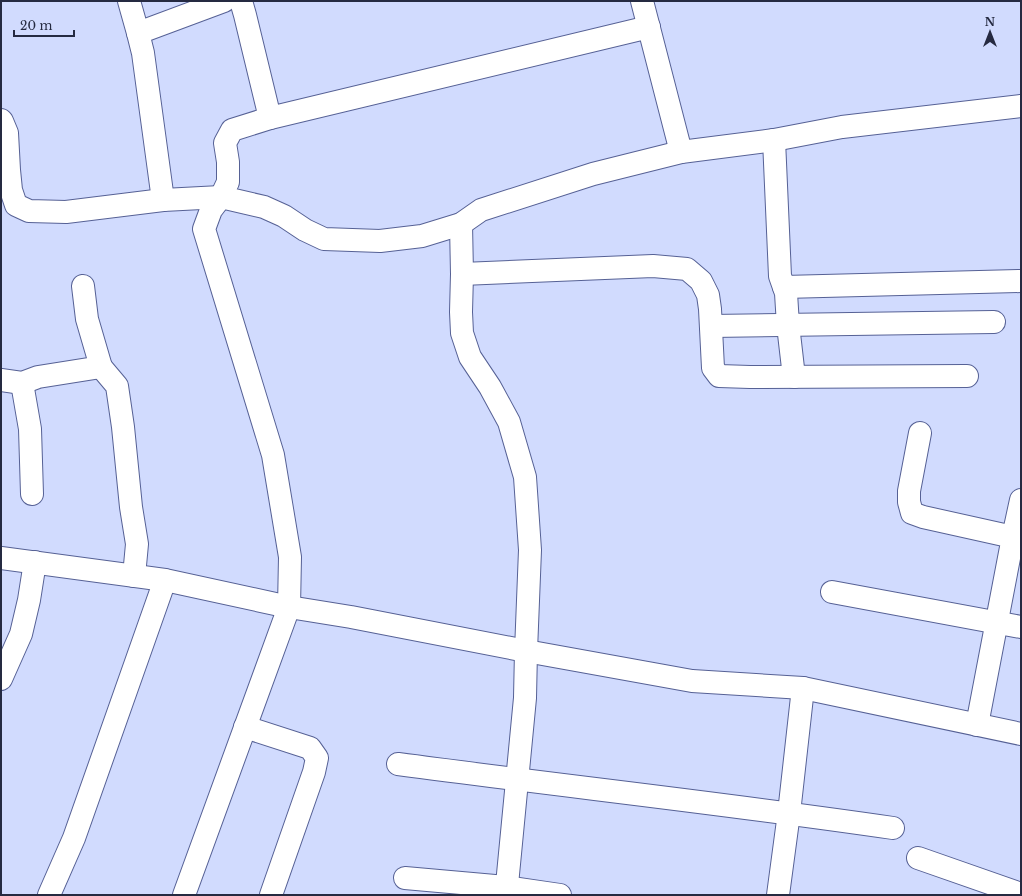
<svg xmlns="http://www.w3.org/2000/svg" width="1022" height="896" viewBox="0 0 1022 896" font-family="'Libre Baskerville',serif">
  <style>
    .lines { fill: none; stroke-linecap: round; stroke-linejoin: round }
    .minor-casing { stroke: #566195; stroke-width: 24 }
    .minor { stroke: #fff; stroke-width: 22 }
  </style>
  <rect width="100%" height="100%" fill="#d1dbfe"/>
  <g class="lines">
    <g class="minor-casing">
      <g id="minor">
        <path d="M 129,1 L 138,33 L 143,53 L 163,200"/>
        <path d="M 241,1 L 245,15 L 270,118"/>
        <path d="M 642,1 L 681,152"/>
        <path d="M 138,33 L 224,1"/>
        <path d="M 1,120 L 2,121 L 7,133 L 9,170 L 11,190 L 16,205 L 29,211 L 66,212 L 163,200 L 221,197 L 264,207 L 284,216 L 305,230 L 324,239 L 380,241 L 422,236 L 461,224 L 481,210 L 593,174 L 681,152 L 774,140 L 842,127 L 1021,106"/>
        <path d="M 774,140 L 780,276 L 786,293 L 788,325 L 794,377"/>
        <path d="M 461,224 L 462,274 L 461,312 L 462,333 L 470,357 L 490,387 L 509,422 L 525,477 L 530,550 L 526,651 L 525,698 L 506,895"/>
        <path d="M 462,274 L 653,266 L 687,269 L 701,281 L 708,295 L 710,309 L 713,368 L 719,376 L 750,377 L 967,376"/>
        <path d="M 784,287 L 1021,281"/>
        <path d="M 711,326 L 994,322"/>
        <path d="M 101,367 L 117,386 L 123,427 L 131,507 L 137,544 L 134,576"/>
        <path d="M 1,380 L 22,383 L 38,377 L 101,367 L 87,319 L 83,286"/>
        <path d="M 22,383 L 30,429 L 32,494"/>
        <path d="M 920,433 L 909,491 L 909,502 L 912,513 L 923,517 L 1013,537 L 1021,500"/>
        <path d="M 1,558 L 165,580 L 289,607 L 351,617 L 526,651 L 692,681 L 803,688 L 1021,734"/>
        <path d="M 832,592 L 1021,627"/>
        <path d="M 1,679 L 21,634 L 29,600 L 35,562"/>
        <path d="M 977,725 L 1013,537 L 1021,539"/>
        <path d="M 245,727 L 310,748 L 317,758 L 314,772 L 271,895"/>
        <path d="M 398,764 C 563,786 729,804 893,828"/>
        <path d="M 918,858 L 1021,894"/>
        <path d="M 405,878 L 506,887 L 560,895"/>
        <path d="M 49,895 L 74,838 L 165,580"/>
        <path d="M 184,895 L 289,607 L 290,557 L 273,455 L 204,229 L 211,210 L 221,197 L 228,182 L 228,162 L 225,143 L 232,130 L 270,118 L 649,27"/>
        <path d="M 778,895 L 789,813 L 803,688"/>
      </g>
    </g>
    <use href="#minor" class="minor"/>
  </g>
  <rect width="1022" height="896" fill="none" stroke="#252a41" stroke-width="4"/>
  <g transform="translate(990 32)" stroke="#d1dbfe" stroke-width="3" paint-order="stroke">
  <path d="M0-3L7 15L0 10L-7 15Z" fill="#252a41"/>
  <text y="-6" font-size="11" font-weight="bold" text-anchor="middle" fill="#252a41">N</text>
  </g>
  <path d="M14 30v6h60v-6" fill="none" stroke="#252a41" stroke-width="2"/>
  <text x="20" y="30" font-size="12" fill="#252a41" stroke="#d1dbfe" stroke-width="3" paint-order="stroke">20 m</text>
</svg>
